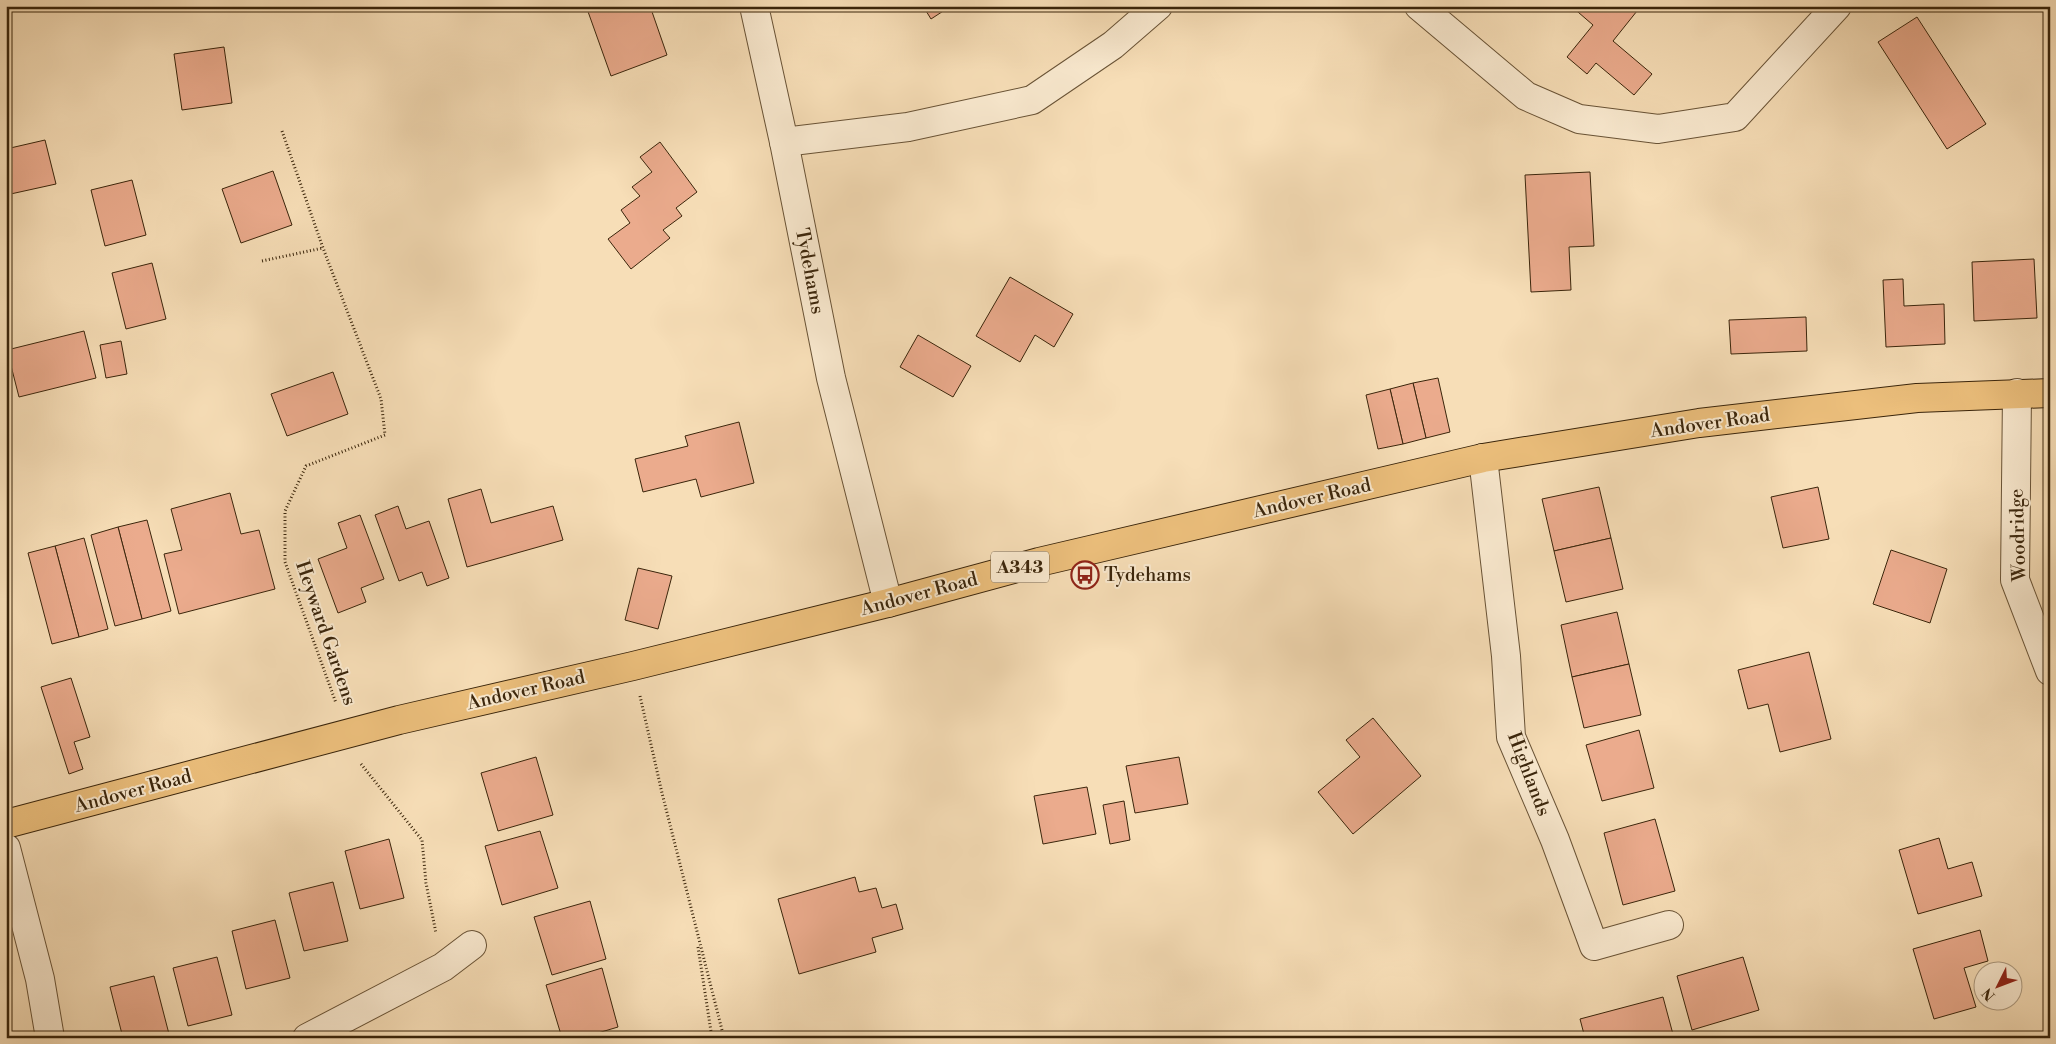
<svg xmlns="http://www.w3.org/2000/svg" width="2056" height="1044" viewBox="0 0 2056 1044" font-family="'Libre Bodoni',serif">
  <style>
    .building { fill: #ebab8d; stroke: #3a250b }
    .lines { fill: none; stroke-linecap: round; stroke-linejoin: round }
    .minor-casing { stroke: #695336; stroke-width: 30 }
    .primary-casing { stroke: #3a250b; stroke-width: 30 }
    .path { stroke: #3a250b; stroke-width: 3; stroke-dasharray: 1 2.5; stroke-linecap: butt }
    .minor { stroke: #faead0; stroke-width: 28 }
    .primary { stroke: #ecbf7c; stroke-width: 28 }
    .labels { text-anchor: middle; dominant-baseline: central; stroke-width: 4; stroke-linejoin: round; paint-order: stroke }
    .shield { fill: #faead0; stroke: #746046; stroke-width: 1 }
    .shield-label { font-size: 18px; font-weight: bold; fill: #3a250b }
    .street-label { font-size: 19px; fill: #3a250b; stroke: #faead0 }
    .poi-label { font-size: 19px; fill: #3a250b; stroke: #faead0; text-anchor: start }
  </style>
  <rect width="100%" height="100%" fill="#f7deb7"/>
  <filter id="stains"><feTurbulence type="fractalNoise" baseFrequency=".004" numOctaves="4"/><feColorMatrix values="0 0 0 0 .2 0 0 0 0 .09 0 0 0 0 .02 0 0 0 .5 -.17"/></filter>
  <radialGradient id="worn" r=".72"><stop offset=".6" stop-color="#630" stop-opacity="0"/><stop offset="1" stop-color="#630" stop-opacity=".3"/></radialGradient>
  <g class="building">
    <path d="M 586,6 L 650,6 L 667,55 L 611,76 Z"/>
    <path d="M 923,6 L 951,6 L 931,19 Z"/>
    <path d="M 1571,6 L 1641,6 L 1613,41 L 1652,74 L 1634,95 L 1596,63 L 1587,74 L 1567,57 L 1593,25 Z"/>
    <path d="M 1917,17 L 1986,124 L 1947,149 L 1878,42 Z"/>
    <path d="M 224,47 L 232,103 L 182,110 L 174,54 Z"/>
    <path d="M 45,140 L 56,184 L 6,195 L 6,149 Z"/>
    <path d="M 660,142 L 697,192 L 676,208 L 682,216 L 663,230 L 670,238 L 631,269 L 608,239 L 630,223 L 621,210 L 640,196 L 632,187 L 652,172 L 640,157 Z"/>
    <path d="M 273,171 L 292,225 L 241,243 L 222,189 Z"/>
    <path d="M 1590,172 L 1594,246 L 1569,247 L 1571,290 L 1531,292 L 1525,175 Z"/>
    <path d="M 132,180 L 146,235 L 105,246 L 91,190 Z"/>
    <path d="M 2034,259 L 2037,318 L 1974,321 L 1972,262 Z"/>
    <path d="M 152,263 L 166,319 L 126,329 L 112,273 Z"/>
    <path d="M 1010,277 L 1073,314 L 1054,347 L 1035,335 L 1020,362 L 976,336 Z"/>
    <path d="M 1903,279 L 1904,306 L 1944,304 L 1945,344 L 1886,347 L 1883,280 Z"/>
    <path d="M 1806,317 L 1807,351 L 1731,354 L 1729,320 Z"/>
    <path d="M 84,331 L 96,378 L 19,397 L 7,350 Z"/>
    <path d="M 918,335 L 971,366 L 953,397 L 900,367 Z"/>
    <path d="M 121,341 L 127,374 L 106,378 L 100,345 Z"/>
    <path d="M 333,372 L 348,414 L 287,436 L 271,394 Z"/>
    <path d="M 1438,378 L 1450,432 L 1426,438 L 1413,383 Z"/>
    <path d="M 1413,383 L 1426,438 L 1403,444 L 1390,389 Z"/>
    <path d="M 1390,389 L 1403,444 L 1378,449 L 1366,395 Z"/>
    <path d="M 739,422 L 754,483 L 701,497 L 696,479 L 643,492 L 635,459 L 688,446 L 685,436 Z"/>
    <path d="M 1599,487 L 1611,538 L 1554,551 L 1542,499 Z"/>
    <path d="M 1818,487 L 1829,539 L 1783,548 L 1771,497 Z"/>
    <path d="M 481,489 L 491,523 L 553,506 L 563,540 L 467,567 L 448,499 Z"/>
    <path d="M 230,493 L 241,534 L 259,530 L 275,589 L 179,614 L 164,554 L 182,550 L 171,509 Z"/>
    <path d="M 398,506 L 406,529 L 429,521 L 449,578 L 427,586 L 422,572 L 399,581 L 375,515 Z"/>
    <path d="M 360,515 L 384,579 L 361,588 L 366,602 L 338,613 L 318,559 L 347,548 L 338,523 Z"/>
    <path d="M 147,520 L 171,611 L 142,619 L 118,527 Z"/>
    <path d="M 118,527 L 142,619 L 115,626 L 91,535 Z"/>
    <path d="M 84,538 L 108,629 L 79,637 L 55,546 Z"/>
    <path d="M 1611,538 L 1623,589 L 1566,602 L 1554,551 Z"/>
    <path d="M 55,546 L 79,637 L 52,644 L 28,553 Z"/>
    <path d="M 1891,550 L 1947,569 L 1930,623 L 1873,604 Z"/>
    <path d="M 638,568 L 672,576 L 658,629 L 625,620 Z"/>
    <path d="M 1617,612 L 1629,664 L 1572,677 L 1561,625 Z"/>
    <path d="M 1809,652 L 1831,739 L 1780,752 L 1768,704 L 1748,709 L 1738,670 Z"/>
    <path d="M 1629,664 L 1641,715 L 1584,728 L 1572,677 Z"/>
    <path d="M 71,678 L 90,737 L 74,742 L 83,769 L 69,774 L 41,687 Z"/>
    <path d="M 1373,718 L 1421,776 L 1353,834 L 1318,792 L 1360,757 L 1346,740 Z"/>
    <path d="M 1639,730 L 1654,788 L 1602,801 L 1586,745 Z"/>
    <path d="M 536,757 L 553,815 L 498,831 L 481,773 Z"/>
    <path d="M 1179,757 L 1188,804 L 1135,813 L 1126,766 Z"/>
    <path d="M 1087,787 L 1096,834 L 1043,844 L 1034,796 Z"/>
    <path d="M 1124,801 L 1130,840 L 1110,844 L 1103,805 Z"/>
    <path d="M 1655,819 L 1675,891 L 1623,905 L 1604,833 Z"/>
    <path d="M 540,831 L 558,888 L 502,905 L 485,846 Z"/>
    <path d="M 1939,838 L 1948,869 L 1972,862 L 1982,896 L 1918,914 L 1899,850 Z"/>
    <path d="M 389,839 L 404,898 L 360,909 L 345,851 Z"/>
    <path d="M 855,877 L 859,892 L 876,888 L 882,908 L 896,904 L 903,929 L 872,938 L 876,952 L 799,974 L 778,899 Z"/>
    <path d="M 333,882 L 348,941 L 304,951 L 289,893 Z"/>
    <path d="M 590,901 L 606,959 L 552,975 L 534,917 Z"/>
    <path d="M 275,920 L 290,978 L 246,989 L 232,931 Z"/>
    <path d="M 1980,930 L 1988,961 L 1964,968 L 1976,1007 L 1934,1019 L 1913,949 Z"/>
    <path d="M 217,957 L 232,1015 L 188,1026 L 173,968 Z"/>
    <path d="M 1743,957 L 1759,1010 L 1692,1030 L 1677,976 Z"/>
    <path d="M 602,968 L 618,1027 L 581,1038 L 562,1038 L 546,985 Z"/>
    <path d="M 154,976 L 169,1034 L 154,1038 L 123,1038 L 110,987 Z"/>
    <path d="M 1663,997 L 1674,1038 L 1585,1038 L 1580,1019 Z"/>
    <path d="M 1191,1034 L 1191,1038 L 1168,1038 L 1168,1036 Z"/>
  </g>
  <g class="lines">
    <g class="minor-casing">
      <g id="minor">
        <path d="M 754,6 L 784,142 L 831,378 L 888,603"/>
        <path d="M 1419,6 L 1526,96 L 1579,119 L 1658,129 L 1735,117 L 1837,6"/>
        <path d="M 784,142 L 908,127 L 1032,100 L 1113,45 L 1158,6"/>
        <path d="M 2017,393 L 2015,580 L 2050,671"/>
        <path d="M 1483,458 L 1506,656 L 1511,737 L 1555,840 L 1594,946 L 1669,925"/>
        <path d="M 6,848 L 40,979 L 50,1038"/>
        <path d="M 307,1038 L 443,967 L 472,945"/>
      </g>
    </g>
    <g class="primary-casing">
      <path id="primary" d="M 6,824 L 399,720 L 633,666 L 888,603 L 1039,562 L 1483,458 L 1699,423 L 1917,398 L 2050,393"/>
    </g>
    <g class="path">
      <path d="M 282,131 L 323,248 L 381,399 L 385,435 L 306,466 L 285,511 L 285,562 L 336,703"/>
      <path d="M 262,261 L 323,248"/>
      <path d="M 640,696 L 662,793 L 724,1038"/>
      <path d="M 361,764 L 422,840 L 426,883 L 436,933"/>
      <path d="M 698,947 L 712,1038"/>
    </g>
    <use href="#minor" class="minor"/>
    <use href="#primary" class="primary"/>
  </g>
  <defs>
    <g id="bus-ring" transform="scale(1.4375)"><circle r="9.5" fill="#faead0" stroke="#8f2418" stroke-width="1.5"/><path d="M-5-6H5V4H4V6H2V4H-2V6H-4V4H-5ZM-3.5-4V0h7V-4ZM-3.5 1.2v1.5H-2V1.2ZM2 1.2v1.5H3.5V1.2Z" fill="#8f2418"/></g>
  </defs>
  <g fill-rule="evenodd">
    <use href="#bus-ring" x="1085" y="575"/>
  </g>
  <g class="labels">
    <rect class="shield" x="991" y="551.5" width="58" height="31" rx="4"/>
    <g class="shield-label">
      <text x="1020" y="567">A343</text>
    </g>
    <g class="street-label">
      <text transform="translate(810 271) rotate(79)">Tydehams</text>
      <text transform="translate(1710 423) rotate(-8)">Andover Road</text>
      <text transform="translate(1312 498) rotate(-13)">Andover Road</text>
      <text transform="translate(2018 535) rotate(-92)">Woodridge</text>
      <text transform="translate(919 594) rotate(-15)">Andover Road</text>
      <text transform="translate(326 633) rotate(71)">Heyward Gardens</text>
      <text transform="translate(526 690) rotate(-13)">Andover Road</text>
      <text transform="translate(1529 774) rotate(69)">Highlands</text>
      <text transform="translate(133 791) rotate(-15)">Andover Road</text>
    </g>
    <g class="poi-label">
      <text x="1104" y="575">Tydehams</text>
    </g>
  </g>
  <rect width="2056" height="1044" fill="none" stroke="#f7deb7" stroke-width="25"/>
  <rect x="8" y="8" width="2041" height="1029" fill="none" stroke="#3a250b" stroke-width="2.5"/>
  <rect x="12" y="12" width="2031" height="1019" fill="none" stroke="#3a250b"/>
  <g transform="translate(1998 986) rotate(228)"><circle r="24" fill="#faead0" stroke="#ad9b81"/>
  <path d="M0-4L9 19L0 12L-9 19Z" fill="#8f2418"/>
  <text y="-8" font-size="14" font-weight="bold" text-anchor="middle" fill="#3a250b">N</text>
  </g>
  <rect width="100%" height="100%" filter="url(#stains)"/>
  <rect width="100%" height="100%" fill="url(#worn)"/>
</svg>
